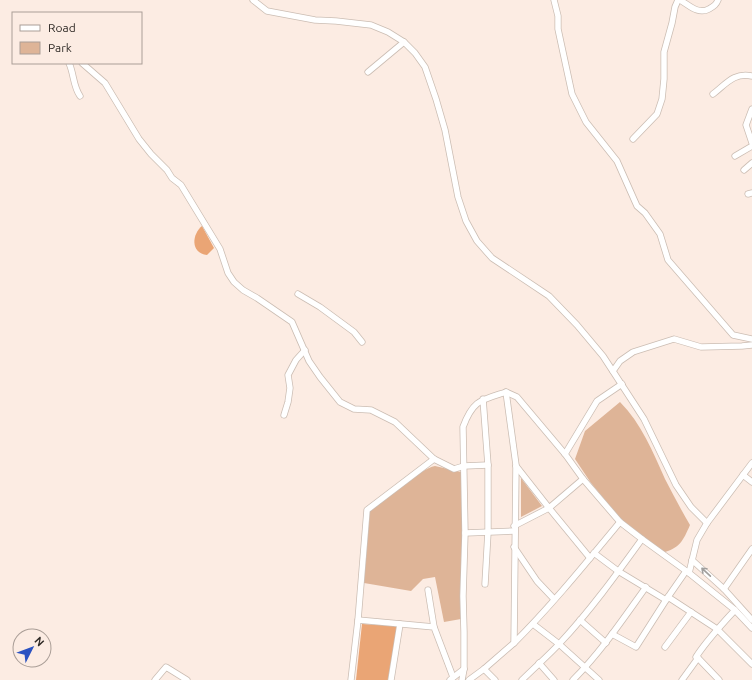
<svg xmlns="http://www.w3.org/2000/svg" width="752" height="680" viewBox="0 0 752 680" font-family="Ubuntu,sans-serif">
  <style>
    .green { fill: #deb497 }
    .forest { fill: #eaa575 }
    .lines { fill: none; stroke-linecap: round; stroke-linejoin: round }
    .minor-casing { stroke: #cbbdb3; stroke-width: 7 }
    .minor { stroke: #fff; stroke-width: 5.5 }
    .oneway { stroke: #a19f9d }
  </style>
  <rect width="100%" height="100%" fill="#fcece3"/>
  <g class="green">
    <path d="M 620,402 C 641,423 653,452 665,479 C 673,494 681,510 690,525 C 683,541 680,548 662,553 L 623,522 L 591,483 L 575,459 L 585,431 Z"/>
    <path d="M 435,466 L 461,472 C 463,521 465,571 461,619 L 444,622 L 435,577 L 423,579 L 411,591 L 364,583 L 370,510 C 384,499 420,469 435,466 Z"/>
    <path d="M 521,478 L 542,506 L 521,517 Z"/>
  </g>
  <g class="forest">
    <path d="M 202,226 L 214,248 L 207,255 C 190,253 192,234 202,226 Z"/>
    <path d="M 362,624 L 397,626 L 388,680 L 356,680 Z"/>
  </g>
  <g class="lines">
    <g class="minor-casing">
      <g id="minor">
        <path d="M 253,0 L 267,11 L 315,20 L 336,21 L 371,25 L 388,32 L 404,42 L 415,53 L 425,67 L 436,99 L 445,130 L 458,197 L 466,221 L 477,241 L 492,258 L 549,296 L 577,325 L 603,356 L 644,419 L 676,485 L 691,507 L 707,523"/>
        <path d="M 554,0 L 558,16 L 558,29 L 572,94 L 586,122 L 617,161 L 637,206 L 645,213 L 660,234 L 668,260 L 733,335 L 752,339"/>
        <path d="M 680,0 C 689,5 698,15 709,9 C 714,6 716,5 718,0"/>
        <path d="M 69,63 C 74,74 73,86 80,96"/>
        <path d="M 82,63 L 105,83 L 139,139 L 151,154 L 167,170 L 172,178 L 181,185 L 220,249 L 228,273 L 234,282 L 243,290 L 257,298 L 292,322 L 309,361 L 320,377 L 340,402 L 354,409 L 371,410 L 395,422 L 434,459 L 454,469 L 464,466 L 488,465"/>
        <path d="M 368,72 L 404,42"/>
        <path d="M 713,94 C 726,84 734,72 752,76"/>
        <path d="M 752,109 L 746,125 L 752,143"/>
        <path d="M 633,139 L 657,114 L 662,99 L 664,79 L 664,52 L 672,23 L 675,7 L 678,0"/>
        <path d="M 735,156 L 752,146"/>
        <path d="M 744,170 L 752,163"/>
        <path d="M 748,194 L 752,193"/>
        <path d="M 298,294 L 320,307 L 354,332 L 362,342"/>
        <path d="M 613,371 L 620,361 L 633,352 L 674,339 L 701,347 L 742,346 L 752,345"/>
        <path d="M 506,392 L 517,397 L 565,454 L 583,479 L 620,522 L 642,539 L 689,573 L 735,610 L 752,628"/>
        <path d="M 483,399 L 488,465 L 488,532 L 485,584"/>
        <path d="M 284,415 L 288,402 L 290,388 L 288,375 L 296,360 L 305,350"/>
        <path d="M 565,454 L 597,401 L 622,384"/>
        <path d="M 516,466 L 549,508 L 583,479"/>
        <path d="M 743,475 L 752,482"/>
        <path d="M 514,526 L 549,508 L 590,558"/>
        <path d="M 465,533 L 514,531"/>
        <path d="M 514,547 L 537,581 L 554,599"/>
        <path d="M 594,553 L 618,571 L 666,600 L 668,597 L 717,629 L 752,664"/>
        <path d="M 692,560 L 724,589 L 752,620"/>
        <path d="M 689,573 L 697,540 L 707,523 L 752,463"/>
        <path d="M 724,589 L 752,549"/>
        <path d="M 428,590 L 434,627"/>
        <path d="M 668,597 L 686,571"/>
        <path d="M 358,620 L 434,627 L 453,677"/>
        <path d="M 580,620 L 606,643"/>
        <path d="M 533,624 L 559,644 L 599,680"/>
        <path d="M 612,634 L 636,647 L 666,600"/>
        <path d="M 514,643 C 552,605 586,563 620,522"/>
        <path d="M 665,647 L 691,612"/>
        <path d="M 698,658 L 719,680"/>
        <path d="M 539,663 L 554,680"/>
        <path d="M 484,669 L 495,680"/>
        <path d="M 155,680 L 166,667 L 187,680"/>
        <path d="M 351,680 L 358,620 L 367,510 L 434,459"/>
        <path d="M 391,680 L 400,624"/>
        <path d="M 450,680 L 464,669"/>
        <path d="M 462,680 L 464,669 L 464,632 L 463,596 L 465,533 L 463,427 C 473,400 481,400 506,392 L 516,465 L 514,643 L 484,669 L 469,680"/>
        <path d="M 522,680 C 534,668 548,656 560,643 C 590,611 616,575 642,539"/>
        <path d="M 573,680 C 601,652 623,619 646,587"/>
        <path d="M 682,680 L 698,658 L 696,657 C 707,640 721,625 735,610"/>
      </g>
    </g>
    <use href="#minor" class="minor"/>
  </g>
  <defs><path id="oneway-shaft" d="M-6 0H5M1.5-3L5.5 0L1.5 3" fill="none" stroke-width="1.6" stroke-linecap="round" stroke-linejoin="round"/></defs>
  <use class="oneway" href="#oneway-shaft" transform="translate(706 572) rotate(-137)"/>
  <rect x="12" y="12" width="130" height="52" fill="#fcece3" stroke="#aa9e97"/>
  <rect x="20" y="25" width="20" height="6" fill="#ffffff" stroke="#aa9e97"/>
  <text x="48" y="32" font-size="12" fill="#2e2925">Road</text>
  <rect x="20" y="42" width="20" height="12" fill="#deb497" stroke="#aa9e97"/>
  <text x="48" y="52" font-size="12" fill="#2e2925">Park</text>
  <g transform="translate(32 648) rotate(48)"><circle r="19" fill="#fcece3" stroke="#aa9e97"/>
  <path d="M0-3L7 15L0 10L-7 15Z" fill="#2b52c1"/>
  <text y="-6" font-size="11" font-weight="bold" text-anchor="middle" fill="#2e2925">N</text>
  </g>
</svg>
